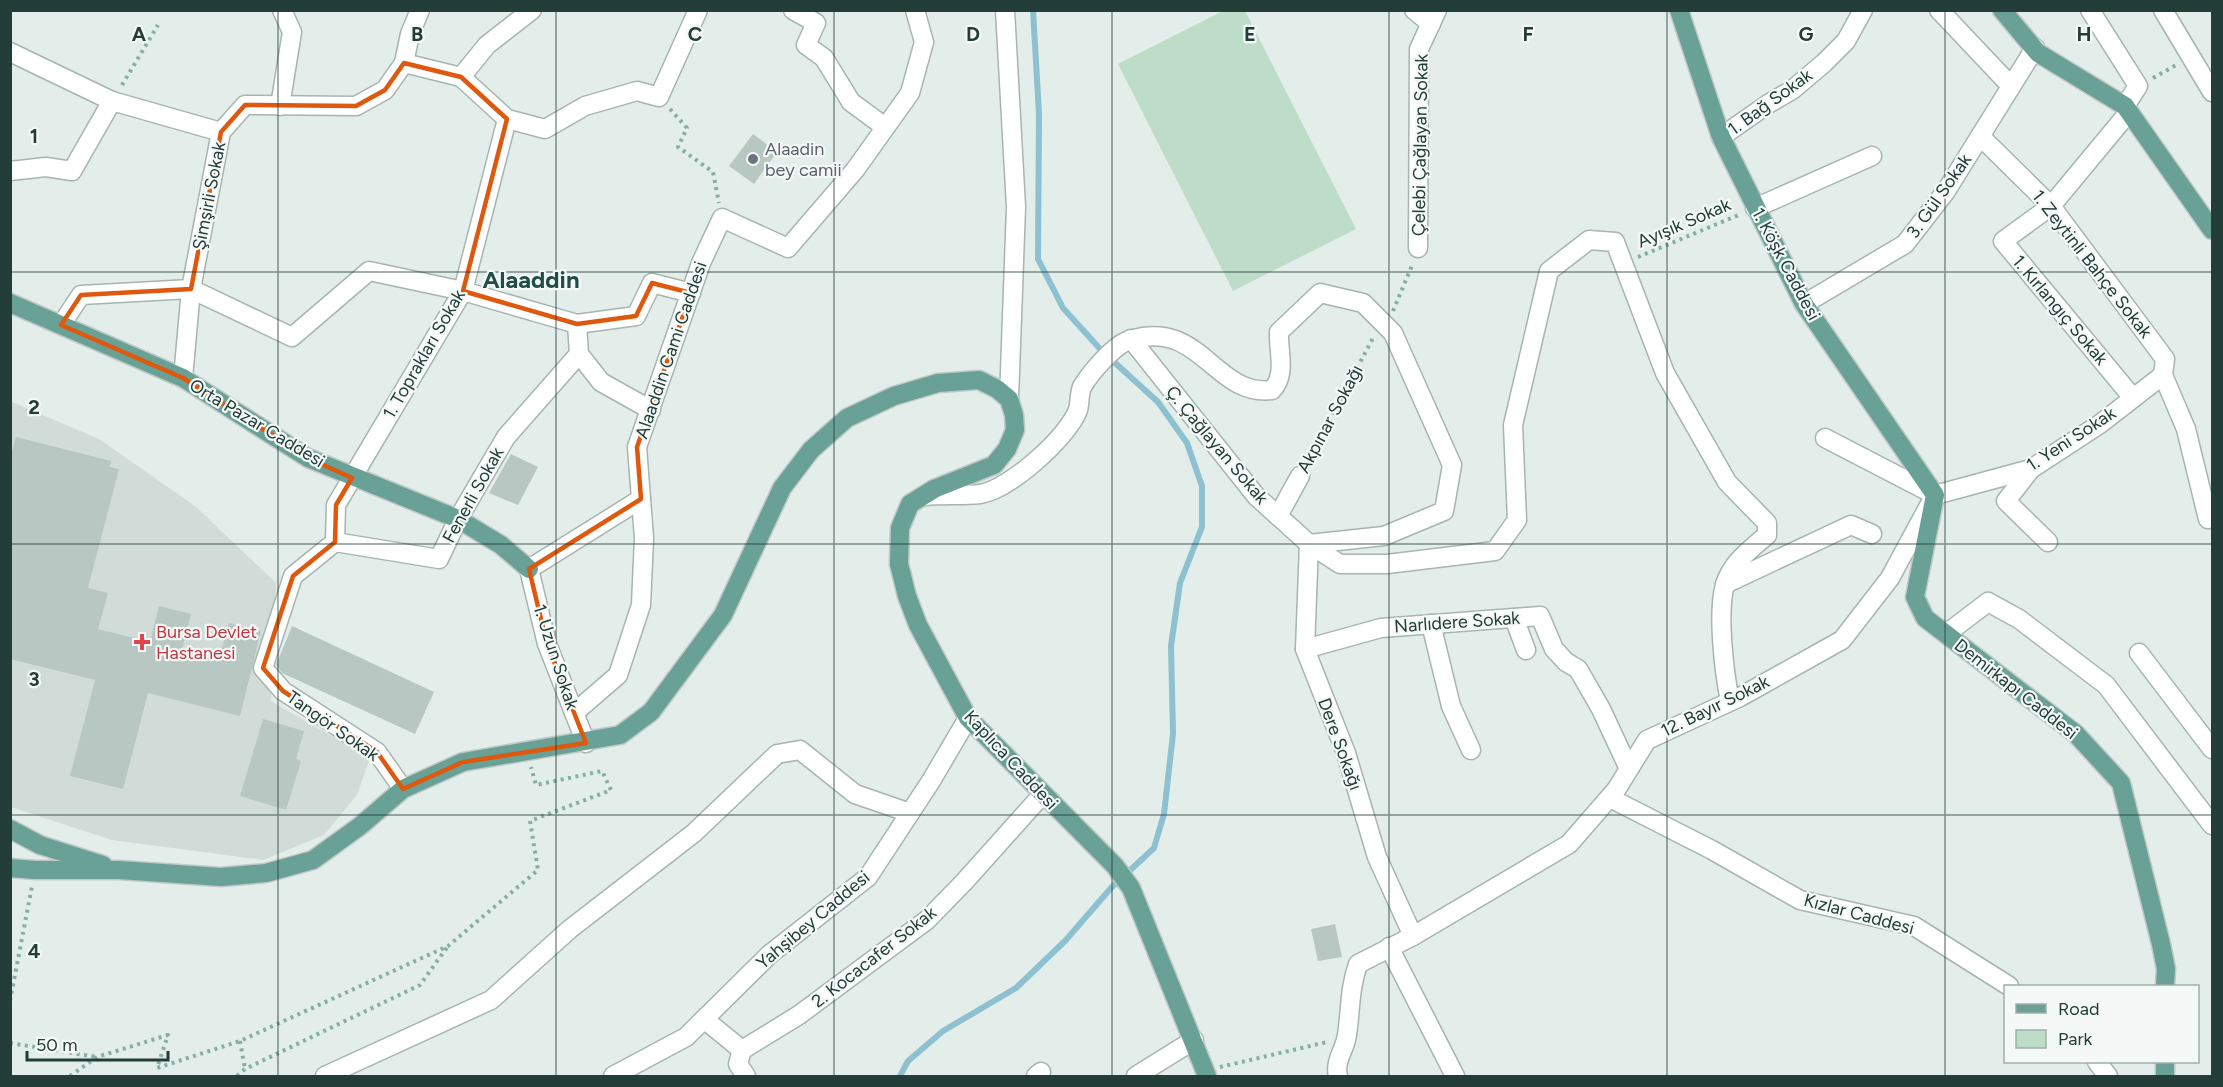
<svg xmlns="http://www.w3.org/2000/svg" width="2223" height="1087" viewBox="0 0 2223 1087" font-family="Figtree,sans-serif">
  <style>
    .built { fill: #d1dcd8 }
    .green { fill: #bdddc8 }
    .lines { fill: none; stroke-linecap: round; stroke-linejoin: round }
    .stream { stroke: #8dc0d0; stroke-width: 6 }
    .building { fill: #b8c7c2 }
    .minor-casing { stroke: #a6b5b0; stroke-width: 21 }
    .major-casing { stroke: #c1c9c7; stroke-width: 21 }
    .path { stroke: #85afa5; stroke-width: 4; stroke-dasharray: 3 4.5; stroke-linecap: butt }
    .minor { stroke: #fff; stroke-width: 18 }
    .major { stroke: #69a197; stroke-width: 18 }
    .marked { fill: none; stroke: #de580e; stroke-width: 4.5; stroke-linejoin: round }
    .grid { fill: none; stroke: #233d38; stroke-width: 1.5; stroke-opacity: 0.55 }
    .worship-dot { fill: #6b7280; stroke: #f4f9f7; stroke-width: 2 }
    .health-dot { fill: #e0444e; stroke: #f4f9f7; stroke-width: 2 }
    .labels { text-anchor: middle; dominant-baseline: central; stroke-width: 4.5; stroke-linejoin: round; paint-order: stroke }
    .street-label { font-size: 18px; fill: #233d38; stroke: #f4f9f7 }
    .worship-label { font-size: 18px; fill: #5b616d; stroke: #f4f9f7; text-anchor: start }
    .health-label { font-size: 18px; fill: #be3a42; stroke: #f4f9f7; text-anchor: start }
    .district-label { font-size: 24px; font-weight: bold; fill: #204f47; stroke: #f4f9f7 }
    .grid-label { font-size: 20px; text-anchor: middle; font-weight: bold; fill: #233d38; stroke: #f4f9f7; stroke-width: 4.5; stroke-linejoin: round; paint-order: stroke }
  </style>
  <rect width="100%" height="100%" fill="#e3ede9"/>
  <path class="built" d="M 10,401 L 99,439 L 195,506 L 276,583 L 271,701 L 370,758 L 357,795 L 324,835 L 263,860 L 112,840 L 11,807 Z"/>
  <path class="green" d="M 1225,10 L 1245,11 L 1356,229 L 1233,291 L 1118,64 Z"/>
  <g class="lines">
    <path class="stream" d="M 900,1076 L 908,1061 L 943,1031 L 1016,988 L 1065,941 L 1111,888 L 1154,848 L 1164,814 L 1173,734 L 1171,646 L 1180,583 L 1202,527 L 1202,486 L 1187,443 L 1158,402 L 1102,351 L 1063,308 L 1038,259 L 1039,114 L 1033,10"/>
  </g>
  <g class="building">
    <path d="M 753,134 L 777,152 L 754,184 L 729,166 Z"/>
    <path d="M 16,437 L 111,461 L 110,467 L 119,469 L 88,588 L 108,593 L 98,629 L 150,642 L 159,606 L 191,614 L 182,650 L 219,660 L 229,623 L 261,631 L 240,716 L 148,693 L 123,789 L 70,776 L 95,680 L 10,659 L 10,458 Z"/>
    <path d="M 511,454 L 538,467 L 518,505 L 489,493 Z"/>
    <path d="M 292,626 L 434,692 L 415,734 L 282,673 L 276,665 Z"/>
    <path d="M 263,719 L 304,731 L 296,759 L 301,761 L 286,810 L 240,796 Z"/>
    <path d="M 1335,924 L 1342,957 L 1318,961 L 1311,929 Z"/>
  </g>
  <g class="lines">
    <g class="minor-casing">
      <g id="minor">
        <path d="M 793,10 L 816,23 L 806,45 L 824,58 L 851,102 L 885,127"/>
        <path d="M 1005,10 L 1016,207 L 1009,399"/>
        <path d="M 1414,10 L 1431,24"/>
        <path d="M 1939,10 L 2011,86"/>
        <path d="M 2090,10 L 2138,86 L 2125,106"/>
        <path d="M 2163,10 L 2212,92"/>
        <path d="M 10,52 L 112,101 L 221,132"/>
        <path d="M 404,63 L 410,34 L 420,10"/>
        <path d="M 461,77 L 487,45 L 532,10"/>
        <path d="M 280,106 L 292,32 L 282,10"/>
        <path d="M 2129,112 L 2051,206 L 2003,241 L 2133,398"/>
        <path d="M 1980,136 L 2051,206 L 2165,359 L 2163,375 L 2186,429 L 2208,519"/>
        <path d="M 1721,137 L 1768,104 L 1792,90 L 1824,63 L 1846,41 L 1863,10"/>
        <path d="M 10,171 L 46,167 L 72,171 L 112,101"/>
        <path d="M 1755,208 L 1872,156"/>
        <path d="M 1418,248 L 1419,49 L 1437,10"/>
        <path d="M 1804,304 L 1905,244 L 1946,191 L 2035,48"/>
        <path d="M 577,324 L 579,354 L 601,382 L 651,410"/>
        <path d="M 61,325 L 81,295 L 191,289 L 292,337 L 369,271 L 463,291 L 577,324 L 636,316 L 652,283 L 691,293"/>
        <path d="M 1131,339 L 1256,496 L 1309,544 L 1340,564 L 1387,564 L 1495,551 L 1517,520 L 1513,425 L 1549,271 L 1589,240 L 1615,242 L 1665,373 L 1727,482 L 1767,523 L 1767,535 C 1751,549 1731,563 1725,585 C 1717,612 1724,672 1730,701"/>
        <path d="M 183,378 L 191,289 L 221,132 L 245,105 L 356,106 L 385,90 L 404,63 L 461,77 L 507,119 L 545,129 L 585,106 L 637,91 L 659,97 L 698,10"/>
        <path d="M 1825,438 L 1935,495"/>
        <path d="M 2031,469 L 2006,501 L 2048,542"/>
        <path d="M 1935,495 L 2031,469 L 2100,424 L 2163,375"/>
        <path d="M 925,496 C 943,494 962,496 980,494 C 1009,490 1068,437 1078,410 C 1080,403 1079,394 1082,387 C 1090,373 1115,344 1130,340 C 1201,318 1214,397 1272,390 C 1287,374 1278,352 1279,332 L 1320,293 L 1363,303 L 1393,333 L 1452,465 L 1444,511 L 1384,536 L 1309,544"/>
        <path d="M 1278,516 L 1300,476"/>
        <path d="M 335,542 L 439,559 L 458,519 L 506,437 L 579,354"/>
        <path d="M 1309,544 L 1305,649 L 1346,753 L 1377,857 L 1413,936"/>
        <path d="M 1725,584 L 1851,525 L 1872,534"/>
        <path d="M 1514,618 L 1526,650"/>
        <path d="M 1431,624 L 1451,706 L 1471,750"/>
        <path d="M 1946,634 L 1988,602 L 2019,619 L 2106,685 L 2212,825"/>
        <path d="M 1305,649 L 1381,628 L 1540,616 L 1554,649 L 1566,662 L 1578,669 L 1601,709 L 1629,769"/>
        <path d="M 2139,653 L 2212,749"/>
        <path d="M 574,713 L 618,675 L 641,605 L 644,538 L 637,447 L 701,263 L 722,218 L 788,248 L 855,170 L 910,93 L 924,42 L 915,10"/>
        <path d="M 586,743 L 547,644 L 529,569 L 641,499"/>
        <path d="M 403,789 L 377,752 L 283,691 L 263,668 L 293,576 L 335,542 L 336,505 L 463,291 L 507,119"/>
        <path d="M 1610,798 L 1712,850 L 1800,900 L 1914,926 L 2009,986"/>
        <path d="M 1389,947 L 1455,1076"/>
        <path d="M 704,1019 L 742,1050"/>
        <path d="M 742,1050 L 799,1015 L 927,920 L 965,881 L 1042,795"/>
        <path d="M 742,1050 L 738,1064 L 746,1076"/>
        <path d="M 2097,1062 L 2108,1076"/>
        <path d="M 325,1076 L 491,1000 L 570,929 L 694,833 L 777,754 L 800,750 L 855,794 L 910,813"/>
        <path d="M 613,1076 L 686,1037 L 770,954 L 868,877 L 931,781 L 968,718"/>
        <path d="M 1036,1076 L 1041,1072"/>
        <path d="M 1136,1076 L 1194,1040"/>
        <path d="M 1338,1076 C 1334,1061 1345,1050 1347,1035 C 1351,1008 1349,991 1358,964 L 1413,936 L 1569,844 L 1616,790 L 1647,740 L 1740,697 L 1842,640 L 1890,578 L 1931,502"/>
      </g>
    </g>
    <g class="major-casing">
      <g id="major">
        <path d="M 1679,10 L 1721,137 L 1804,304 L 1935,495 L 1915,597 L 1925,618 L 2076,734 L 2121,783 L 2161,944 L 2166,969 L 2165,986"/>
        <path d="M 2002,10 L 2038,53 L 2125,106 L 2212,230"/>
        <path d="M 10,303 L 183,378 L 308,458 L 458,519 L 501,545 L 529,569"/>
        <path d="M 10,829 L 40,845 L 103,865"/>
        <path d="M 10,868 L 35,870 L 119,870 L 221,877 L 266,873 L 313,860 L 360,826 L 403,789 L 463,762 L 620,735 L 651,712 L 723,615 L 782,488 L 811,450 L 847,418 L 894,396 L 938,383 L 979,380 L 997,389 L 1009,399 L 1014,415 L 1015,430 L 1007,449 L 994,465 L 934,489 L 910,504 L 900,528 L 899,564 L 907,596 L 918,625 L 968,718 L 1115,866 L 1131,888 L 1207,1076"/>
        <path d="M 2165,1062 L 2165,1076"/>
      </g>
    </g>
    <g class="path">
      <path d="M 2153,78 L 2178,64"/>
      <path d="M 122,85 L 158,25"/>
      <path d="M 670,109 L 687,128 L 678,147 L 713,172 L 719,203"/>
      <path d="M 1638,257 L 1741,214"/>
      <path d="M 1393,311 L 1413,263"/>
      <path d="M 1308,461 L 1373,338"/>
      <path d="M 10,1001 L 32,886"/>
      <path d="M 240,1041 L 245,1069"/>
      <path d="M 10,1043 L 97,1057"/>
      <path d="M 1220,1067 L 1327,1042"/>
      <path d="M 70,1076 L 97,1057 L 168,1035 L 157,1068 L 240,1041 L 448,946 L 538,870 L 530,821 L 611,790 L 602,771 L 536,785 L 531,767"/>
      <path d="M 237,1076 L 245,1069 L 420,985 L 448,946"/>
    </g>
    <use href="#minor" class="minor"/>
    <use href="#major" class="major"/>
  </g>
  <path class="marked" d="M 404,63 L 461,77 L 507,119 L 463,291 L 577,324 L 636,316 L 652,283 L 691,293 L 637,447 L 641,499 L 529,569 L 547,644 L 586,743 L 463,762 L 403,789 L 377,752 L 283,691 L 263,668 L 293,576 L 335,542 L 336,505 L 352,478 L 308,458 L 183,378 L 61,325 L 81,295 L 191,289 L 221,132 L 245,105 L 356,106 L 385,90 Z"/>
  <path class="grid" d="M 278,10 L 278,1076M 556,10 L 556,1076M 834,10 L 834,1076M 1112,10 L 1112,1076M 1389,10 L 1389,1076M 1667,10 L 1667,1076M 1945,10 L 1945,1076M 10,272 L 2212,272M 10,544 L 2212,544M 10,815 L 2212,815"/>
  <circle class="worship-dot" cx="753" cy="159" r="6"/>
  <path class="health-dot" d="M139 633h6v6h6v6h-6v6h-6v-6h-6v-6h6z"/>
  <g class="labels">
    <g class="street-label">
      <text transform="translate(1770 102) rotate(-36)">1. Bağ Sokak</text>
      <text transform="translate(1420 145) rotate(-89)">Çelebi Çağlayan Sokak</text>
      <text transform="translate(209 196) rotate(-79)">Şimşirli Sokak</text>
      <text transform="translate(1939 196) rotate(-55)">3. Gül Sokak</text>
      <text transform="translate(1684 223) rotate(-23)">Ayışık Sokak</text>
      <text transform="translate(1786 264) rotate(62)">1. Köşk Caddesi</text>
      <text transform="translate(2092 264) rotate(52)">1. Zeytinli Bahçe Sokak</text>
      <text transform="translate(2060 310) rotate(50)">1. Kırlangıç Sokak</text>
      <text transform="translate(671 350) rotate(-71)">Alaaddin Cami Caddesi</text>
      <text transform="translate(424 354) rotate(-60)">1. Toprakları Sokak</text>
      <text transform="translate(1330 419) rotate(-62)">Akpınar Sokağı</text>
      <text transform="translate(257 423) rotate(31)">Orta Pazar Caddesi</text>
      <text transform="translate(2071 439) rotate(-33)">1. Yeni Sokak</text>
      <text transform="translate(1217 445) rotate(50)">Ç. Çağlayan Sokak</text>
      <text transform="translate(473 495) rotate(-61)">Fenerli Sokak</text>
      <text transform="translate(1457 622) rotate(-4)">Narlıdere Sokak</text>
      <text transform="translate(556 657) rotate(72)">1. Uzun Sokak</text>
      <text transform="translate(2016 689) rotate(38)">Demirkapı Caddesi</text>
      <text transform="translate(1715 706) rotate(-26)">12. Bayır Sokak</text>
      <text transform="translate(333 726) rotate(35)">Tangör Sokak</text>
      <text transform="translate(1340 744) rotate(70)">Dere Sokağı</text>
      <text transform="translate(1011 760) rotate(47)">Kaplıca Caddesi</text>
      <text transform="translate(1859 914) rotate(15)">Kızlar Caddesi</text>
      <text transform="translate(813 920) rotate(-40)">Yahşibey Caddesi</text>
      <text transform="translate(874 957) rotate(-38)">2. Kocacafer Sokak</text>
    </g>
    <g class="worship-label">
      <text x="765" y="149">Alaadin<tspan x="765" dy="21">bey camii</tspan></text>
    </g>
    <g class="health-label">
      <text x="156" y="632">Bursa Devlet<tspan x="156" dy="21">Hastanesi</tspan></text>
    </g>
    <g class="district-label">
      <text x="531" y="279">Alaaddin</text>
    </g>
  </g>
  <g class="grid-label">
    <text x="139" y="41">A</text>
    <text x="417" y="41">B</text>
    <text x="695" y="41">C</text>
    <text x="973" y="41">D</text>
    <text x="1250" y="41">E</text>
    <text x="1528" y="41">F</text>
    <text x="1806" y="41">G</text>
    <text x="2084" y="41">H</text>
    <text x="34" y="143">1</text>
    <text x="34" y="414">2</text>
    <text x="34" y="686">3</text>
    <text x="34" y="958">4</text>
  </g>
  <rect width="2223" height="1087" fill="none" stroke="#233d38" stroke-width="24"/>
  <rect x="2004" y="985" width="195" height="78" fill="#f4f9f7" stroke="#a0aeab" stroke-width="1.5"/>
  <rect x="2016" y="1004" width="30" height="9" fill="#69a197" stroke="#a0aeab" stroke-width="1.5"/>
  <text x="2058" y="1015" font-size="18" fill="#233d38">Road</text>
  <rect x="2016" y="1030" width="30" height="18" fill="#bdddc8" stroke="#a0aeab" stroke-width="1.5"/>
  <text x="2058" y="1045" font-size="18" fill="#233d38">Park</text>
  <path d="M27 1051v9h141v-9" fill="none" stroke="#233d38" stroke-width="3"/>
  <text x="36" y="1051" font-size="18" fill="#233d38" stroke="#f4f9f7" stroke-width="4.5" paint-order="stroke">50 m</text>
</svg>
